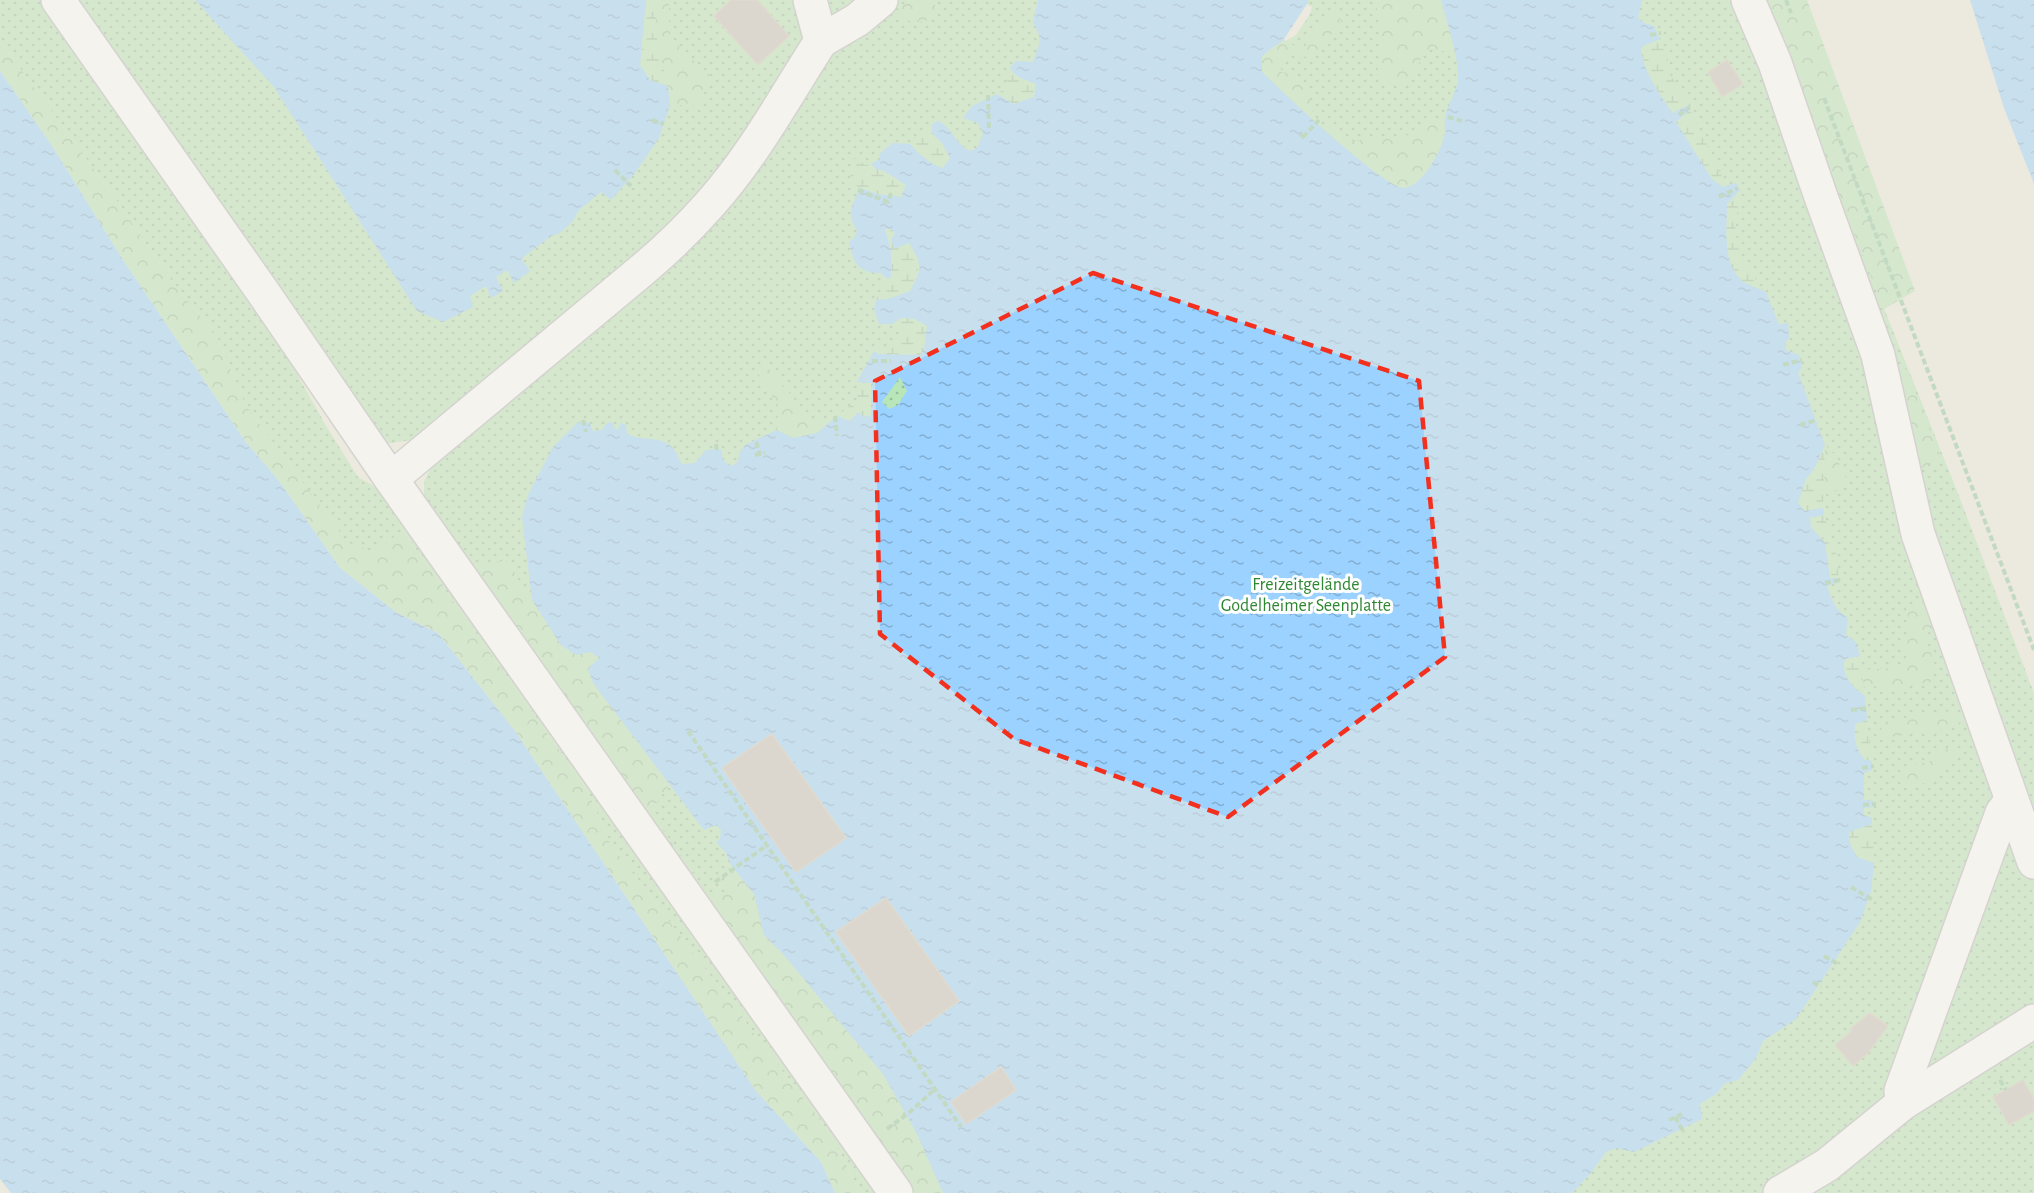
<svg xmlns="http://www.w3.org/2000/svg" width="2034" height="1193" viewBox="0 0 2034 1193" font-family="'Alegreya Sans',sans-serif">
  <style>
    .green { fill: url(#green-dots) }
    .forest { fill: url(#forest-crowns) }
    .wetland { fill: url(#wetland-marsh) }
    .water { fill: url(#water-ripples); fill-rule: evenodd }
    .pier { fill: #ece9de }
    .building { fill: #c7c2bb; stroke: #d1cabc; stroke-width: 1.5 }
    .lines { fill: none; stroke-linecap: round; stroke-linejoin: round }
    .minor-casing { stroke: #b6b9be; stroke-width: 36 }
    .path { stroke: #91c7a0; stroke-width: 4; stroke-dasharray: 6 3; stroke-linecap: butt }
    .minor { stroke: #fff; stroke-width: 33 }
    .marked { fill: none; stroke: #f32f1d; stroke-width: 4.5; stroke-dasharray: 12 8; stroke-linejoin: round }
    .labels { text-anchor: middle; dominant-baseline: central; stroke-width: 6; stroke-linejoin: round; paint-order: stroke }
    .park-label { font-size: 18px; fill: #2f8734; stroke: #fff }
  </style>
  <defs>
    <pattern id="green-dots" width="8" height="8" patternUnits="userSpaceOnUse" patternTransform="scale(1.5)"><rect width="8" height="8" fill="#b8e6b8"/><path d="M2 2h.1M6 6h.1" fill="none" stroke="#98bd99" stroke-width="1.8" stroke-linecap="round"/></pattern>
    <pattern id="forest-crowns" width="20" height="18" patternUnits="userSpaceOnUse" patternTransform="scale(1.5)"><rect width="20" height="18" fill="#b8e6b8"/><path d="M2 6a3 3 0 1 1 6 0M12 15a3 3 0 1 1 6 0" fill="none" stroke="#98bd99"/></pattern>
    <pattern id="wetland-marsh" width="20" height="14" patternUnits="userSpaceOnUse" patternTransform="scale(1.5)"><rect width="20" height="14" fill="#b8e6b8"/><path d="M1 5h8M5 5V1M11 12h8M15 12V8" fill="none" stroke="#98bd99"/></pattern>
    <pattern id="water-ripples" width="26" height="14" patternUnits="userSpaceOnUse" patternTransform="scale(1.5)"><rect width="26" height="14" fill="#9bd2ff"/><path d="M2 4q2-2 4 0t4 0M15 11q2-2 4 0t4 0" fill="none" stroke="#81add2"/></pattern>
  </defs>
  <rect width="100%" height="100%" fill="#ece9de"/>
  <g class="green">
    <path d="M 0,0 L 46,0 L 249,288 L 325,424 L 358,477 L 381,490 L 886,1193 L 861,1193 L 828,1131 L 609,842 L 587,789 L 403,531 L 374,552 L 347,543 L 245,404 L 216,334 L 178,290 L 110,191 L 0,41 Z"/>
    <path d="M 70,0 L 1761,0 L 1959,496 L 2034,693 L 2034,1193 L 903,1193 L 424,511 L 424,482 L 431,467 L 426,438 L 384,444 Z"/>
  </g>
  <g class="forest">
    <path d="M 662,0 L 669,0 L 669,34 L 683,51 L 709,74 L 701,106 L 670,105 C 665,72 644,32 662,0 Z"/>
    <path d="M 907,0 L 935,0 L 935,7 L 930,20 L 913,23 L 896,14 Z"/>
    <path d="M 1376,0 L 1441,0 L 1454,53 L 1430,49 L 1423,52 L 1414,78 L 1396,86 L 1377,76 L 1380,45 Z"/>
    <path d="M 1761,0 L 1807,0 L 1915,291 L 1884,309 Z"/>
    <path d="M 1339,7 L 1341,21 L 1321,48 L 1301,59 L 1288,54 L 1281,59 L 1281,72 C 1305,75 1313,97 1312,119 L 1284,95 L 1262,72 L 1262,57 L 1268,49 L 1284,39 L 1302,51 L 1324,16 Z"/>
    <path d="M 0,41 L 110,191 L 178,290 L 216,334 L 245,404 L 347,542 L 374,552 L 403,531 L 587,789 L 609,842 L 828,1131 L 861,1193 L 835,1193 L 821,1162 L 756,1091 L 515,731 L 438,633 L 397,613 L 340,568 L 279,481 L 245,441 L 123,260 L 52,146 L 0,71 Z"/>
    <path d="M 1433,118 L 1444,120 C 1446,136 1441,156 1430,168 C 1423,174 1414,187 1405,188 C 1389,189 1337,140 1323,128 L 1327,125 L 1352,141 L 1419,134 Z"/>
    <path d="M 1903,363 L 1941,458 L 1914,472 L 1888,368 Z"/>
    <path d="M 753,365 L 768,367 L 813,422 L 829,418 L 828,425 C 809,438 797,440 777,430 L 778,406 Z"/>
    <path d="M 1825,445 L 1835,455 L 1847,480 L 1841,489 L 1824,495 Z"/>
    <path d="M 506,561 L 561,645 L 591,652 L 599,658 L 593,683 L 670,784 L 650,812 L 707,892 L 727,892 L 725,874 L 731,865 L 754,894 L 764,935 L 783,954 L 883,1074 L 916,1132 L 943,1193 L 903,1193 L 470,574 L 487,562 Z"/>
    <path d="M 1927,599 L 1935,625 L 1925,636 L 1935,665 L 1931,681 L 1891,691 L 1863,683 L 1862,670 L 1888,668 L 1907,662 L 1903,643 L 1906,637 L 1911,637 L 1906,607 Z"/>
    <path d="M 1944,711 L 1960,714 L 1960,722 L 1954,728 L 1883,738 L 1881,729 L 1889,721 Z"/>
    <path d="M 1952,748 L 1957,756 C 1943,773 1928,785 1906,788 L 1897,779 L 1902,768 L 1931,761 L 1940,750 Z"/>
  </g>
  <g class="wetland">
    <path d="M 646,0 L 662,0 C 648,25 662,59 668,86 L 650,80 L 640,65 Z"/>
    <path d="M 1660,39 L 1668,60 L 1668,71 L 1689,105 L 1673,114 C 1660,93 1642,72 1641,47 Z"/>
    <path d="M 1011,71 L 1019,77 L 1036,84 L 1034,97 L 1014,104 L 997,94 L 1003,90 Z"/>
    <path d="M 1690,110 L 1722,177 L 1730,185 L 1723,187 L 1712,179 L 1675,122 Z"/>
    <path d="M 931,127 C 932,134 945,149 950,158 L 943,168 C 928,163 920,155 910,144 Z"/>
    <path d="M 855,158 L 865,165 L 871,164 L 876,169 L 884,171 L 906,185 L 901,198 L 877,194 L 848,183 L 854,167 L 852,163 Z"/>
    <path d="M 1740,190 L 1735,231 L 1742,260 L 1763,290 C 1756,287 1747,285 1741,280 C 1721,263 1727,227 1727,204 Z"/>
    <path d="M 884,229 C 891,229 894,234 900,238 C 924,252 922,269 910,291 L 888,299 L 876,300 L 887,279 L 891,277 L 891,251 Z"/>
    <path d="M 901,318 L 916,319 L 927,326 L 924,350 L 920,355 L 878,354 L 874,351 C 886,347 896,346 898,332 L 892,324 Z"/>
    <path d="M 857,382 L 871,383 L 871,415 L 850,421 L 837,416 L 857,400 L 859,385 Z"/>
    <path d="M 1825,445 L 1823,508 L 1804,511 L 1798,502 L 1806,478 L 1814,469 Z"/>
    <path d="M 1824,515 L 1836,552 L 1839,578 L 1830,578 L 1825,543 L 1811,528 L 1810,518 Z"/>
    <path d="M 1860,656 L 1865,696 C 1853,688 1840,674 1844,659 Z"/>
    <path d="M 1867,720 L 1872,761 L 1865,761 C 1855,748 1854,740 1855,724 Z"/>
    <path d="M 1872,824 L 1874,863 L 1857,857 L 1850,844 L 1849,831 Z"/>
  </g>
  <g class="water">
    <path d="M 195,0 L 646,0 L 640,65 L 650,80 L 668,86 L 670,105 L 659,138 L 635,173 L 611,200 L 601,192 L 579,210 L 572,222 L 560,233 L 551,236 L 521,259 L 530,271 L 514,283 L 507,270 L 496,277 L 503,291 L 491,298 L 486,286 L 470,296 L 473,307 L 443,322 L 417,311 L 274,87 Z"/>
    <path d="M 1038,0 L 1308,0 C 1310,9 1300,28 1292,34 C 1282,43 1270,47 1262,57 L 1262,72 C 1281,91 1383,187 1403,188 C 1421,189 1443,149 1445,133 C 1446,129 1444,124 1445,119 C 1447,102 1460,90 1458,71 C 1456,48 1447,23 1441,0 L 1642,0 L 1638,18 L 1644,23 L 1654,26 L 1660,39 L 1641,47 C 1642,71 1660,93 1672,113 L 1689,105 L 1690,110 L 1676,122 L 1712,179 L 1723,187 L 1736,183 L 1740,190 L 1727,204 C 1727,228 1722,262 1741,280 C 1747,285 1758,288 1766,292 L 1779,325 L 1788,322 L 1789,338 L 1786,342 L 1786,350 L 1799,355 L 1802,367 L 1798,373 L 1825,445 L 1814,469 L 1806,479 L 1798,502 L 1804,511 L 1823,508 L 1824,515 L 1810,518 L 1811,527 L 1825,543 L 1830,578 L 1839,578 L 1839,582 L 1827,586 C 1831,598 1835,611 1848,618 L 1846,635 L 1856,642 L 1860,656 L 1845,659 C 1840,674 1853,688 1865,696 L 1867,720 L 1855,724 C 1854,740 1855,748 1865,760 L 1872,761 L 1872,770 L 1864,773 L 1864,800 L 1874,801 L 1874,807 L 1864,808 L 1864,815 L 1872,818 L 1872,824 L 1849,832 L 1850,844 L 1857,857 L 1874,863 L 1871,891 L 1860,922 L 1796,1019 L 1763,1041 L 1756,1058 L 1738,1080 L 1725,1083 L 1716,1094 L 1700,1104 L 1702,1119 L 1634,1152 L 1616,1148 L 1606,1152 L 1591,1173 L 1572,1193 L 943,1193 L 916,1132 L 883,1074 L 783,954 L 764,935 L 754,894 L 731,865 L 726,853 L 716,842 L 720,839 L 721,830 L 716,825 L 704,830 L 593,683 L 588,669 L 599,658 L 591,652 L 576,655 L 561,645 L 532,600 L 522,517 L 528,495 L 553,447 L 577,423 L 589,422 L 593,431 L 602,430 L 607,423 L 612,422 L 614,428 L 618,430 L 620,423 L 626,425 L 627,434 C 642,442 659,435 672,447 C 676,451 679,459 682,464 L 695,463 L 706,450 L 721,449 C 722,458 722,461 731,466 L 737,463 L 741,450 L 745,445 L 777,430 L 793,438 L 817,433 L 837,416 L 850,421 L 858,412 L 864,417 L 871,415 L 871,383 L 857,382 L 874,351 L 878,354 L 920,355 L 924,349 L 927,326 L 915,319 L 901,318 L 892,324 L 879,324 L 874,309 L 876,300 L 888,299 L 910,291 C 923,268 922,264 909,243 L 894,249 L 891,239 L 895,234 L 891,229 L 885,229 L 891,250 L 891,277 L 887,279 L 881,273 C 859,274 853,263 849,242 L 855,237 L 857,230 C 845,213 853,205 860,188 L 877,194 L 901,197 L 906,185 L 884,171 L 876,169 L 871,164 L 880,159 L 879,154 L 893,143 L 910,144 C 920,155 928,163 943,168 L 950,158 L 942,143 L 932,133 L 932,124 L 938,121 C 952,127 957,147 971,151 L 978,147 L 983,133 L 978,123 L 963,118 L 972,106 L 997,94 L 1014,104 L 1034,97 L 1036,84 C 1027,80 1014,78 1010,67 L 1016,61 L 1033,62 C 1039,44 1044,39 1033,23 ZM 900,377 L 907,391 L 898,405 L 889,409 L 882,402 Z"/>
    <path d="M 1970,0 L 2034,0 L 2034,184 L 2004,108 Z"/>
    <path d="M 0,71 L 52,146 L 123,260 L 245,441 L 279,481 L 340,568 L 397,613 L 438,633 L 515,731 L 756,1091 L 821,1162 L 835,1193 L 11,1193 L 0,1179 Z"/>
  </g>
  <path class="pier" d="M 1307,4 L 1312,7 L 1310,14 L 1296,35 L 1286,41 L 1284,39 Z"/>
  <g class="building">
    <path d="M 731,0 L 757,0 L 789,36 L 758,65 L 714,16 Z"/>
    <path d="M 1727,60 L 1743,84 L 1722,97 L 1708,72 Z"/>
    <path d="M 772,734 L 846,838 L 796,872 L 722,768 Z"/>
    <path d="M 886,898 L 959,1001 L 909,1036 L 836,932 Z"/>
    <path d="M 1870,1013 L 1888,1026 L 1867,1054 L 1853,1066 L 1835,1045 L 1852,1031 L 1850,1029 Z"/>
    <path d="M 1001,1067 L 1016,1090 L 966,1124 L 951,1102 Z"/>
    <path d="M 2023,1080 L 2034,1099 L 2034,1111 L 2009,1125 L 1993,1097 Z"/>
  </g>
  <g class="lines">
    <g class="minor-casing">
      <g id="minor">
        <path d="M 58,0 L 265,295 L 391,479 L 896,1193"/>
        <path d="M 1748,0 L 1775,63 L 1821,197 L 1878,355 L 1918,534 L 2034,862"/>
        <path d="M 821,41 L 857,20 L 881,0"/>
        <path d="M 391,479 L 641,271 C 666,250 689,228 710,204 C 754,155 786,95 821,41 L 810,0"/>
        <path d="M 1903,1103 L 1901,1091 L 2002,813 L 2011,801"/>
        <path d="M 1780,1193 L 1827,1165 L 1903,1103 L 2034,1021"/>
      </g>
    </g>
    <g class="path">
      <path d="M 1786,0 L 1791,13"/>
      <path d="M 1650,35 L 1661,33"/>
      <path d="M 988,95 L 989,129"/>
      <path d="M 1824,98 L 2034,650"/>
      <path d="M 1679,115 L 1690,107"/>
      <path d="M 1448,117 L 1462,121"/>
      <path d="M 652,120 L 664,124"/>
      <path d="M 1300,134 L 1307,140"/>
      <path d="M 1303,137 L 1319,120"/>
      <path d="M 615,170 L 631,186"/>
      <path d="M 858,190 L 888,202 L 891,193"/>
      <path d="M 1719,197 L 1738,188"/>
      <path d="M 872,361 L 891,361"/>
      <path d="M 1783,365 L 1802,360"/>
      <path d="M 835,416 L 837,436"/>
      <path d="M 583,420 L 586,432"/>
      <path d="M 1800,425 L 1817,420"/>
      <path d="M 756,442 L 760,454"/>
      <path d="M 716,444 L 717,451"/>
      <path d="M 755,455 L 765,453"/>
      <path d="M 1825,583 L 1840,580"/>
      <path d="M 1851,710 L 1869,708"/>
      <path d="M 688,731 L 961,1127"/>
      <path d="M 1862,768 L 1874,766"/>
      <path d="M 1863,805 L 1876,804"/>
      <path d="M 715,882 L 766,846"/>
      <path d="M 1851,887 L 1873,900"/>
      <path d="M 1824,956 L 1838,964"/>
      <path d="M 1813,982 L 1821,987"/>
      <path d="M 2000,1080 L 2006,1090"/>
      <path d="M 1675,1117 L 1684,1133"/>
      <path d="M 1669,1120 L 1682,1114"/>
      <path d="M 887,1129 L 910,1112 L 935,1089"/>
    </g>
    <use href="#minor" class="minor"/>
  </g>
  <path d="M0 0H2034V1193H0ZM 1093,273 L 1419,381 L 1445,657 L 1228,817 L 1014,739 L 880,634 L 875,381 Z" fill="#ece9de" fill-opacity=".55" fill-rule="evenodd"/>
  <path class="marked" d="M 1093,273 L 1419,381 L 1445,657 L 1228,817 L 1014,739 L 880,634 L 875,381 Z"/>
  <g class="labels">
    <g class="park-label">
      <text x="1306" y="585">Freizeitgelände<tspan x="1306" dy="21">Godelheimer Seenplatte</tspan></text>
    </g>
  </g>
</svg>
